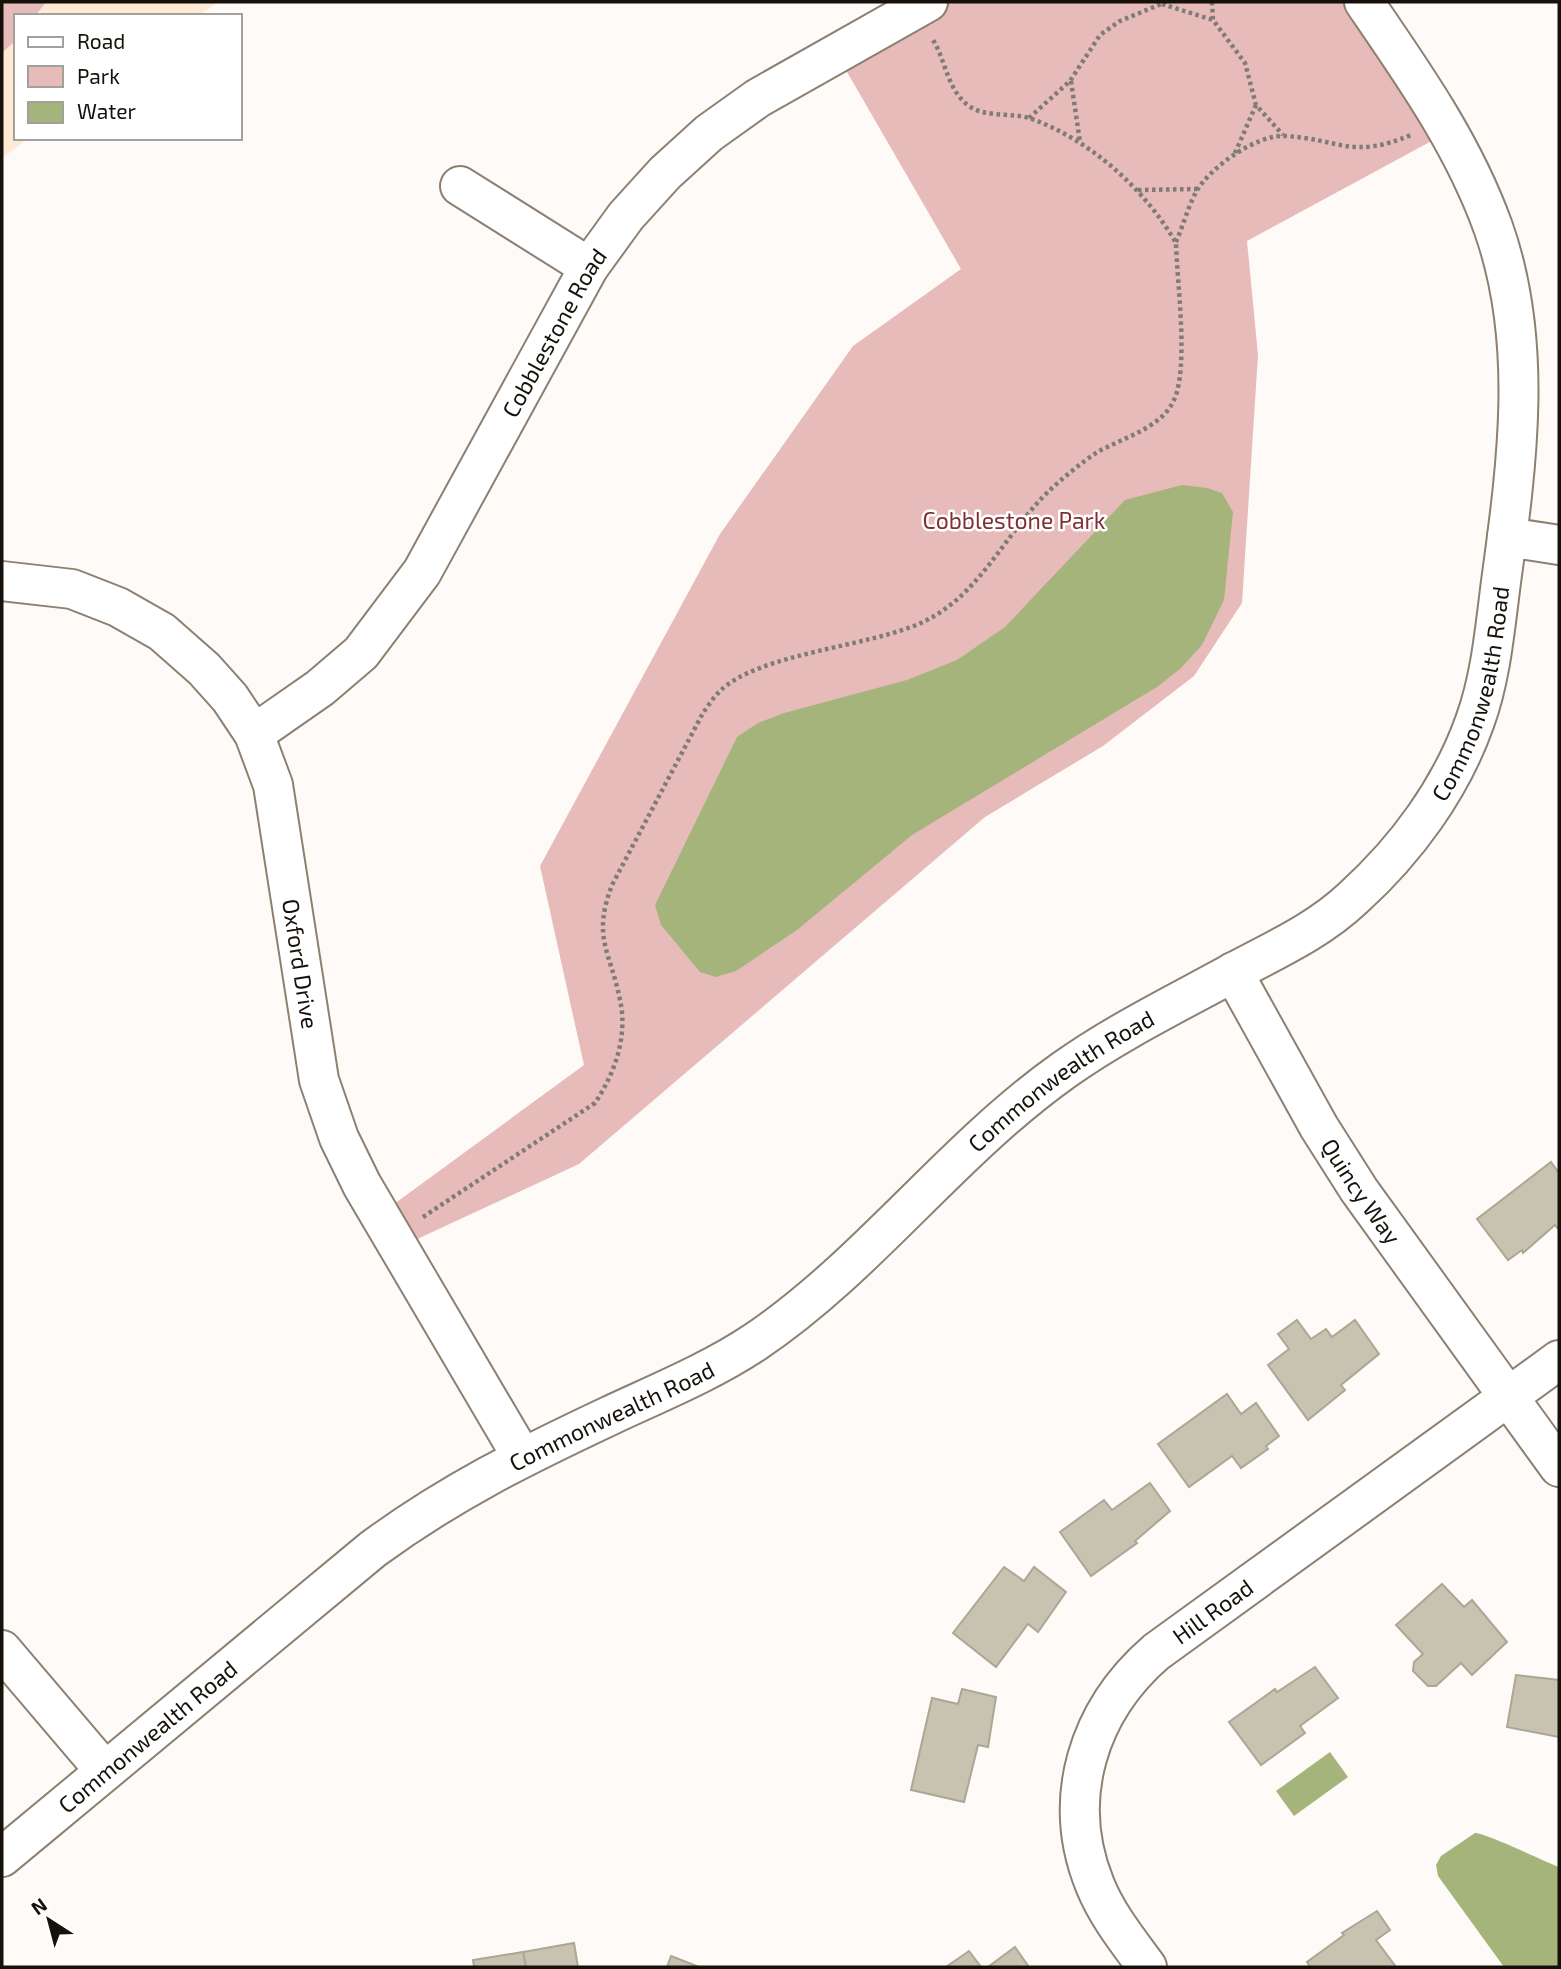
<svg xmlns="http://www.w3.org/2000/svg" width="1561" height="1969" viewBox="0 0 1561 1969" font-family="'Exo 2',sans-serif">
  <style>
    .built { fill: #ffead3 }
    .green { fill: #e7bbba }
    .water { fill: #a5b47b }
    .building { fill: #c8c3b0; stroke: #aca794; stroke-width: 2 }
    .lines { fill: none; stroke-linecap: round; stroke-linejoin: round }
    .street-casing { stroke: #8d8071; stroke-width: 42 }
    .path { stroke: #7f7b77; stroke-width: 4.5; stroke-dasharray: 3.5 3.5; stroke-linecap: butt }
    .street { stroke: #fff; stroke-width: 38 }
    .labels { text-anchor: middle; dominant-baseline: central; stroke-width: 5; stroke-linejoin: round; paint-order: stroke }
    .street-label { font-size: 23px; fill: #16110b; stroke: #fff }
    .park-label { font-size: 23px; fill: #7e3034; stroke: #fff }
  </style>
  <rect width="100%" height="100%" fill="#fdfaf7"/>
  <path class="built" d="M 2,2 L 218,2 L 198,16 L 16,16 L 16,138 L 29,138 L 2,158 Z"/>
  <g class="green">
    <path d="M 2,2 L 46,2 L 35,16 L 16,16 L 16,40 L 2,53 Z"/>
    <path d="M 928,2 L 1364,2 L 1450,131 L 1247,241 L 1258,355 L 1242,603 L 1194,676 L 1103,746 L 985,817 L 579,1164 L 400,1247 L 379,1215 L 584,1065 L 540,866 L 720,534 L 853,346 L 961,269 L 836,53 Z"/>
  </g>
  <g class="water">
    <path d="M 1182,485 L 1207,488 L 1222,493 L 1233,512 L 1224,600 L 1202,645 L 1180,669 L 1157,687 L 912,835 L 797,930 L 736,971 L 716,977 L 700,972 L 661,925 L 655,905 L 737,737 L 758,723 L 784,713 L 907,680 L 957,660 L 1005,627 L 1125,500 Z"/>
    <path d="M 1330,1752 L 1348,1777 L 1294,1816 L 1276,1791 Z"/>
    <path d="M 1475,1833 C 1486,1833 1543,1861 1559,1867 L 1559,1967 L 1504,1967 L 1438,1876 L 1436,1865 L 1441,1856 Z"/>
  </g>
  <g class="building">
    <path d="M 1551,1162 L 1559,1173 L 1559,1230 L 1555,1225 L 1523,1253 L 1522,1250 L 1508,1260 L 1477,1219 Z"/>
    <path d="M 1297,1320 L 1311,1339 L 1326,1329 L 1332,1337 L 1355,1320 L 1379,1354 L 1341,1385 L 1345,1390 L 1308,1420 L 1268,1365 L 1289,1349 L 1278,1334 Z"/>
    <path d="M 1227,1394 L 1241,1414 L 1256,1403 L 1279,1436 L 1266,1446 L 1268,1449 L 1241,1468 L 1232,1456 L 1189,1487 L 1158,1444 Z"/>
    <path d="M 1150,1483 L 1170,1511 L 1135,1541 L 1137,1543 L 1091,1576 L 1060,1532 L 1104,1500 L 1112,1510 Z"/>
    <path d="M 1004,1567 L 1024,1581 L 1034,1567 L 1066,1592 L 1038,1632 L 1028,1624 L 996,1667 L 953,1633 Z"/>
    <path d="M 1442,1584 L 1464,1607 L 1472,1600 L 1507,1642 L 1472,1675 L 1461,1663 L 1436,1686 L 1428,1686 L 1413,1671 L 1414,1662 L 1423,1654 L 1396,1625 Z"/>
    <path d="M 1315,1667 L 1338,1698 L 1300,1726 L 1305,1733 L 1261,1765 L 1229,1722 L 1275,1689 L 1277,1692 Z"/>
    <path d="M 1516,1675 L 1559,1680 L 1559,1737 L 1507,1727 Z"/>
    <path d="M 962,1689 L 996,1697 L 988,1747 L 978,1745 L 964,1802 L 911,1790 L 932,1698 L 958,1704 Z"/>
    <path d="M 1377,1911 L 1390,1930 L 1376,1940 L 1396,1967 L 1310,1967 L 1307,1962 L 1344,1935 L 1342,1933 Z"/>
    <path d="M 574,1943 L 578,1967 L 526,1967 L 523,1952 Z"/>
    <path d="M 1015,1947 L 1029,1967 L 988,1967 Z"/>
    <path d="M 969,1951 L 981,1967 L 946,1967 Z"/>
    <path d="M 523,1952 L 526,1967 L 474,1967 L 473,1960 Z"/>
    <path d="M 671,1956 L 699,1967 L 667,1967 Z"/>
  </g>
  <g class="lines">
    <g class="street-casing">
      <g id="street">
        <path d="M 460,186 L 589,267"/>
        <path d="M 1507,537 L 1559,545"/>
        <path id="s1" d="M 2,581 L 72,589 L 118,607 L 162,632 L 204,669 L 230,698 L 254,734 L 273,785 L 319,1080 L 339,1138 L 362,1185 L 522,1457"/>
        <path id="s2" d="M 254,734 L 320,688 L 361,653 L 422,572 L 589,267 L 626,216 L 665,173 L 709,133 L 758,98 L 928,2"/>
        <path id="s3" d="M 1233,972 L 1319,1127 L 1359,1190 L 1559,1467"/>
        <path d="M 2,1650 L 105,1771"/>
        <path id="s4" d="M 2,1857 L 373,1549 C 451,1492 522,1457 609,1416 C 658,1393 710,1372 755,1342 C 868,1266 951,1150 1064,1070 C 1116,1033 1177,1003 1234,972 C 1275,950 1318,931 1353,898 C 1406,850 1451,789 1475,721 C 1491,677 1495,628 1501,582 C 1517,464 1534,342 1493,227 C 1463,144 1414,75 1364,2"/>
        <path id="s5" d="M 1147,1967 C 1128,1941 1107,1915 1095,1885 C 1060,1799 1088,1711 1156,1652 L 1559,1360"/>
      </g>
    </g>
    <g class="path">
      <path d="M 1212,2 L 1213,20 L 1245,63 L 1256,105 L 1283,135"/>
      <path d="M 1162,4 L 1213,20"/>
      <path d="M 1071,81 L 1080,142"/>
      <path d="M 1029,118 L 1070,81 L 1100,35 L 1120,21 L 1166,2"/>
      <path d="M 1235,153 L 1256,105"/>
      <path d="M 1138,190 L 1197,189"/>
      <path d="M 1176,242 C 1183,226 1188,207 1196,192 C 1209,168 1257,134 1285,136 C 1340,139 1351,160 1411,135"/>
      <path d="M 423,1217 L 595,1103 C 615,1073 628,1036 620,1000 C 610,950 592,938 612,885 L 703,713 C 708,706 713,698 719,692 C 757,653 870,647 923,622 C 981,595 1006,531 1051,489 C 1064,477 1081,463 1096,453 C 1121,438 1161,429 1174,400 C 1189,367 1177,283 1176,243 C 1145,189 1090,140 1032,119 C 1013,112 985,118 969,106 C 947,90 946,61 933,40"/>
    </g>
    <use href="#street" class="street"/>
  </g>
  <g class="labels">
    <g class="street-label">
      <text stroke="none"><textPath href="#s2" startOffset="509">Cobblestone Road</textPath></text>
      <text stroke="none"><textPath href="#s4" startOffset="1909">Commonwealth Road</textPath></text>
      <text stroke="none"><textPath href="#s1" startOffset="544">Oxford Drive</textPath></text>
      <text stroke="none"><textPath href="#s4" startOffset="1321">Commonwealth Road</textPath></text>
      <text stroke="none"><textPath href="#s3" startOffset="254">Quincy Way</textPath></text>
      <text stroke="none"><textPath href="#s4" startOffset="756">Commonwealth Road</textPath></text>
      <text stroke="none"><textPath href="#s5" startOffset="425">Hill Road</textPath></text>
      <text stroke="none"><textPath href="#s4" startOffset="189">Commonwealth Road</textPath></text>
    </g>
    <g class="park-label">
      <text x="1014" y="520">Cobblestone Park</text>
    </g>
  </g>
  <rect width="1561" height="1969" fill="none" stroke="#16110b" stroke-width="7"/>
  <rect x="14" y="14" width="228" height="126" fill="#ffffff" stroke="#a2a09d" stroke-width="2"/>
  <rect x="28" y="37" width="35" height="10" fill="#ffffff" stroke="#a2a09d" stroke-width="2"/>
  <text x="77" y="49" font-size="21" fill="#16110b">Road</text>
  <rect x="28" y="66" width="35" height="21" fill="#e7bbba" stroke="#a2a09d" stroke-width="2"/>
  <text x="77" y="84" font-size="21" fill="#16110b">Park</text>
  <rect x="28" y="102" width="35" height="21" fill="#a5b47b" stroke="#a2a09d" stroke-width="2"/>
  <text x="77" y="119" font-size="21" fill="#16110b">Water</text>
  <g transform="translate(49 1920) rotate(324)" stroke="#ffffff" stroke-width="5" paint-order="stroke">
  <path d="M0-5L12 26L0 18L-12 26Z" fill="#16110b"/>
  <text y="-10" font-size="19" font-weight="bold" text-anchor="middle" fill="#16110b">N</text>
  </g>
</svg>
